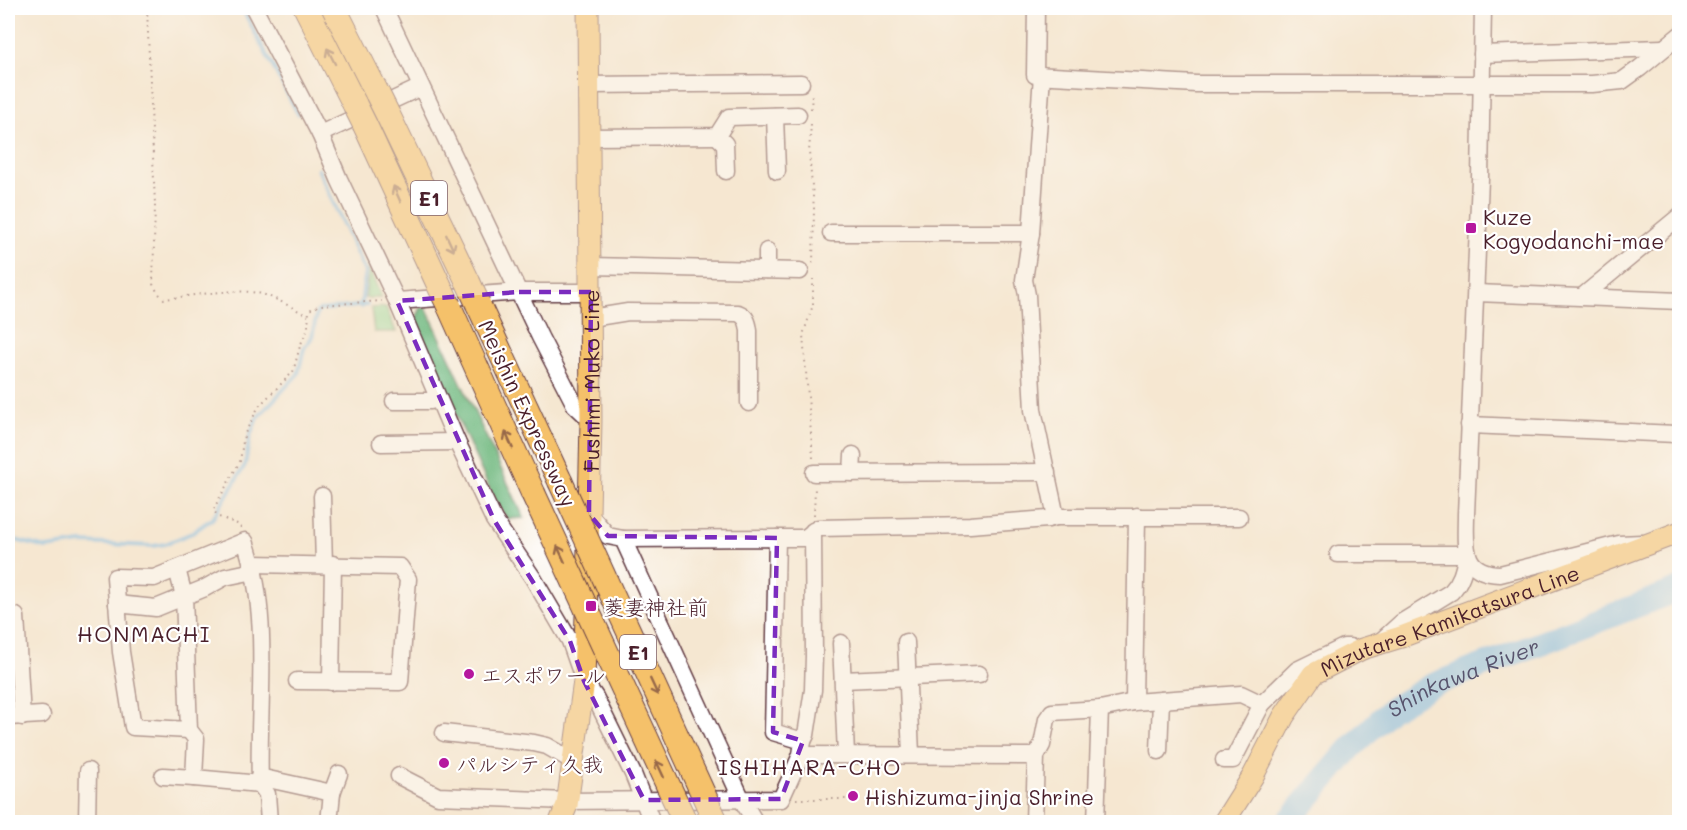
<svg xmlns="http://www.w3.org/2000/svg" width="1687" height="830" viewBox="0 0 1687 830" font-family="Mali,'Klee One',sans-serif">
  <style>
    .green { fill: #8bd895; stroke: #6a7c60; stroke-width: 1.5 }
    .forest { fill: #70b87e; stroke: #5d6c54; stroke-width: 1.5 }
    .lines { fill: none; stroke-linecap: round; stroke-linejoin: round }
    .stream { stroke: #72b7e8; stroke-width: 4 }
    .river { stroke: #72b7e8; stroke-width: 24 }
    .minor-casing { stroke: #643d44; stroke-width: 19 }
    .major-casing { stroke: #643d44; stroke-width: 23 }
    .highway-casing { stroke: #643d44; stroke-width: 26 }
    .path { stroke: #643d44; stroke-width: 2; stroke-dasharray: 1.5 4.5; stroke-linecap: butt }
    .minor { stroke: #fff; stroke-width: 16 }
    .major { stroke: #f5c16b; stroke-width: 21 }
    .highway { stroke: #f5c16b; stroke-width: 24 }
    .highway-bridge-casing { stroke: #643d44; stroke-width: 26; stroke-linecap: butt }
    .highway-bridge { stroke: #f5c16b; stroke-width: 24 }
    .oneway { stroke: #976848 }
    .marked { fill: none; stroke: #7b2cbf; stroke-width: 4.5; stroke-dasharray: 12 8; stroke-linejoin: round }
    .poi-dot { fill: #b5179e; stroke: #fff; stroke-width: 2 }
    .labels { text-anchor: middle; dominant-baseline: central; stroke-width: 4.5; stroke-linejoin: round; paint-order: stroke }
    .shield { fill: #fff; stroke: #80626b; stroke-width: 1.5 }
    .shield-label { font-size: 20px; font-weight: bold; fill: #4a1f2b }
    .poi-label { font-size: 21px; fill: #4a1f2b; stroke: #fff; text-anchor: start }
    .street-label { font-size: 21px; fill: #4a1f2b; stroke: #fff }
    .neighbourhood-label { font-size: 22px; letter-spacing: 1.5px; fill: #4a1f2b; stroke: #fff }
    .water-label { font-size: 22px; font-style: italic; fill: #58546d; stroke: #fff }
  </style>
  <rect width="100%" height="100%" fill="#fff"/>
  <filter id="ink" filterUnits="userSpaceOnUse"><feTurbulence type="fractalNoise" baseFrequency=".0167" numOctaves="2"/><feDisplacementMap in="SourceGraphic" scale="12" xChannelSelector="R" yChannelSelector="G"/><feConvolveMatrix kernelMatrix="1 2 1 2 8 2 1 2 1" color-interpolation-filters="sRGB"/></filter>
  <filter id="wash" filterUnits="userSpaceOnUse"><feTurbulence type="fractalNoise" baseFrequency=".008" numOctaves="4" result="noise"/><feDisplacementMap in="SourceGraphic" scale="24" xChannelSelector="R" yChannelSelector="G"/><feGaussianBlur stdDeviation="1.35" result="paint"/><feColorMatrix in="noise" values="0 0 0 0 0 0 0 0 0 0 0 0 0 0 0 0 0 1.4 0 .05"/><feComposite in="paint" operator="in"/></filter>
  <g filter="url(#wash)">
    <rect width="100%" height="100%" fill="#f5e7d1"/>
    <g class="green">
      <path d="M 369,269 L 382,298 L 365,298 Z"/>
      <path d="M 386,307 L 396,332 L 374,332 L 371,308 Z"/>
    </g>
    <path class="forest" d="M 426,307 L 524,518 L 507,519 L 496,503 L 414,322 L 421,308 Z"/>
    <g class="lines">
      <g class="stream">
        <path d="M 242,8 L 298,114"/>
        <path d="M 318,169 L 365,272 L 361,307"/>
        <path d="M 8,538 L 46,548 L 82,543 L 153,546 L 165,544 L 192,533 L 213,518 L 245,465 L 250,436 L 257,418 L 298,374 L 304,348 L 312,337 L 317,312 L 320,310 L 367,305"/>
      </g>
      <path class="river" id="s1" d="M 1288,822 L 1350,749 L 1390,710 L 1430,686 L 1680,589"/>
    </g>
  </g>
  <g filter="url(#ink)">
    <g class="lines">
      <g class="minor-casing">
        <g id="minor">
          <path d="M 254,8 L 320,134 L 339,179 L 397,301 L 457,442 L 494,520 L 533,578 L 570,641 L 584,681 L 595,697 L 633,774 L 652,822"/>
          <path d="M 384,8 L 540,337 L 575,405 L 591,420"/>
          <path d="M 1036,8 L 1035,75 L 1196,84 L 1592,84 L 1622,81 L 1640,68 L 1680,35"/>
          <path d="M 1483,8 L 1480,179 L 1466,514 C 1466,544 1460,573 1500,574 L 1619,544 L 1642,543"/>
          <path d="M 1482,54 L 1663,48"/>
          <path d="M 1042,75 L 1031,233 L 1024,280 L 1027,295 L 1033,410 L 1056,517"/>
          <path d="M 588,85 L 801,83"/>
          <path d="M 775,116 L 777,171"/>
          <path d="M 320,134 L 421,87"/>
          <path d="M 717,136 L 725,144 L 726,171"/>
          <path d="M 590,137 L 717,136 L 729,117 L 798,115"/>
          <path d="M 831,233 L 1031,233"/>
          <path d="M 767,251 L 767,270"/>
          <path d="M 591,266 L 800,271"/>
          <path d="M 1476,293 L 1680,301"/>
          <path d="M 1583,296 L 1680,216"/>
          <path d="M 397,301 L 519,292 L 591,292"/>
          <path d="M 591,318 L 628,312 L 738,313 C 746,316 748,322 749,331 L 749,403"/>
          <path d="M 394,401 L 431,401 L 438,398"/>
          <path d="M 1469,425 L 1676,434 L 1680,431"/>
          <path d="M 381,443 L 457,442"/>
          <path d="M 814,473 L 1047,472"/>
          <path d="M 852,473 L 853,455"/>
          <path d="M 322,496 L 324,564"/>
          <path d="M 777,538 L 805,538 L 818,528 L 970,525 L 1048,519 L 1056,517 L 1239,517"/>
          <path d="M 623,539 L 742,800 L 755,822"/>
          <path d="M 1338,554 L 1467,554 C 1464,568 1462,581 1451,592 L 1402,622 L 1380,642"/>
          <path d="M 253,564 L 400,567 L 408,579 L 400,682 L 297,681"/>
          <path d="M 177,569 L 184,596 L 189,730 L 196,739 L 194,778 L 260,784"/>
          <path d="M 117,604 L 156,608 L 205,588 L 225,577 L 254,571"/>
          <path d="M 16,616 L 22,717"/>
          <path d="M 906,642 L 911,754"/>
          <path d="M 841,643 L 846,754"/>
          <path d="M 843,680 L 979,674"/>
          <path d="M 331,682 L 333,564"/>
          <path d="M 1134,702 L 1137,516"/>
          <path d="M 8,717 L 42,715"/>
          <path d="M 189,730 L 133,727 L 121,652 L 115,577 L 154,578 L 245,541 C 272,618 257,704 260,784 L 267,794 L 269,822"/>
          <path d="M 444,733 L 534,743 L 547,746 L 573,761"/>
          <path d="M 803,741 L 806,735 L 813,690 L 814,656 L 813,531"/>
          <path d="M 1159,751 L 1161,700"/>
          <path d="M 801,755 L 1036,756"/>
          <path d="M 1224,760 L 1233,760 L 1262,704 L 1297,670 L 1344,647 L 1350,647"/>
          <path d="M 163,776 L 194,778"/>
          <path d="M 399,776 L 438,796 L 568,801 L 781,799 L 801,755 L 803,741 L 773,732 L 777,538 L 623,539 L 608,536 L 589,514"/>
          <path d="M 259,777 L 332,793 L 329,822"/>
          <path d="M 332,793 L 339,774"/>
          <path d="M 87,822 L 88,771"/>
          <path d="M 1034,822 L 1036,756 L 1042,745 L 1047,719 L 1052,712 L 1100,709 L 1134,702 L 1241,694 L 1262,704"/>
          <path d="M 1096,822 L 1100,709"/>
        </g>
      </g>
      <g class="major-casing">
        <g id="major">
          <path id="s2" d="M 560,822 L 567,805 L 584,681 L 589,514 L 591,420 L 588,8"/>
          <path id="s3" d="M 1224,822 L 1253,776 L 1284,716 L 1313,674 L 1362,649 L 1401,637 L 1680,532"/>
        </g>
      </g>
      <g class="highway-casing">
        <g id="highway">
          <path d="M 306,8 L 355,105"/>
          <path d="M 334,8 L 378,95"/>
          <path d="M 388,115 L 468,282"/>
          <path d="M 365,125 L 439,285"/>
          <path d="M 478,304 L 560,481"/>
          <path d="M 449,306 L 533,493"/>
        </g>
      </g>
      <g class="path">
        <path d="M 147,8 L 155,205 L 153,284 L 158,293 L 164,299 C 192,296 235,287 262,294 C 278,299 293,308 308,316"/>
        <path d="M 811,109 L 812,94"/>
        <path d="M 811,124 L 809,152 L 814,208 L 813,265"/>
        <path d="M 813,458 L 803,335 L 813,305 L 813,279"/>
        <path d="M 814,515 L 815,487"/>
        <path d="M 241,528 L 240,525 L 219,517 L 213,510 L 240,461 L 244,435 L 259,406 L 293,372 L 300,346 L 308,328 L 309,310 L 321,305 L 382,301"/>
        <path d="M 796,799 L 852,799"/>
      </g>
      <use href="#minor" class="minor"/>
      <use href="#major" class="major"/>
      <use href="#highway" class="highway"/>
      <g class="highway-bridge-casing">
        <g id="highway-bridge">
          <path d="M 378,95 L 388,115"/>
          <path d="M 355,105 L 365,125"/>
          <path d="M 468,282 L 478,304"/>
          <path d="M 439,285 L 449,306"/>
          <path d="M 560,481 L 716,822"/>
          <path d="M 533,493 L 685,822"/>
        </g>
      </g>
      <use href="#highway-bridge" class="highway-bridge"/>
    </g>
    <defs><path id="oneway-shaft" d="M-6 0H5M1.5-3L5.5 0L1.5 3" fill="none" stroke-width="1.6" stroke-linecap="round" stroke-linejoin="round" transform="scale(1.5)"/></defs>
    <g class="oneway">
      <use href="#oneway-shaft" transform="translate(331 56) rotate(-117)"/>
      <use href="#oneway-shaft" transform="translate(397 194) rotate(-114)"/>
      <use href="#oneway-shaft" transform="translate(450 243) rotate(65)"/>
      <use href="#oneway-shaft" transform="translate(509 440) rotate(-114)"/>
      <use href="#oneway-shaft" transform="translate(561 554) rotate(-115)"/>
      <use href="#oneway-shaft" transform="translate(654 687) rotate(65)"/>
      <use href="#oneway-shaft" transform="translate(660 769) rotate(-115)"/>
    </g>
  </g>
  <path d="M0 0H1687V830H0ZM 519,292 L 591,292 L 589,514 L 608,536 L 777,538 L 773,732 L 803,741 L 781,799 L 644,800 L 584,681 L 570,641 L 494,520 L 397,301 Z" fill="#f5e7d1" fill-opacity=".55" fill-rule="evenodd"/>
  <path class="marked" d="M 519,292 L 591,292 L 589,514 L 608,536 L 777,538 L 773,732 L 803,741 L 781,799 L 644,800 L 584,681 L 570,641 L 494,520 L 397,301 Z"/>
  <g class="poi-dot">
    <rect x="1465" y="222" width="12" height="12" rx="3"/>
    <rect x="585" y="600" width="12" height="12" rx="3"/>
    <circle cx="469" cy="674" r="6"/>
    <circle cx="444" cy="763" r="6"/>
    <circle cx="853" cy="796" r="6"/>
  </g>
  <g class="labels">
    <g class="shield">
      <rect x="411" y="181" width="36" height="34" rx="4.5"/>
      <rect x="620" y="635" width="36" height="34" rx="4.5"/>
    </g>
    <g class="shield-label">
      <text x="429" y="198">E1</text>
      <text x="638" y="652">E1</text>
    </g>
    <g class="poi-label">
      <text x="1483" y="216">Kuze<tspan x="1483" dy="24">Kogyodanchi-mae</tspan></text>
      <text x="603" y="606">菱妻神社前</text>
      <text x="481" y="674">エスポワール</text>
      <text x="456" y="763">パルシティ久我</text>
      <text x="865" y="796">Hishizuma-jinja Shrine</text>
    </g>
    <g class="street-label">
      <text stroke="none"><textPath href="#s2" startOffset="444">Fushimi Muko Line</textPath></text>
      <text transform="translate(528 413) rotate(65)">Meishin Expressway</text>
      <text stroke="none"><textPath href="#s3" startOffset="320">Mizutare Kamikatsura Line</textPath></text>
    </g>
    <g class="neighbourhood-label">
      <text x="144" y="633">HONMACHI</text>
      <text x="810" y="766">ISHIHARA-CHO</text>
    </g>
    <g class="water-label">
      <text stroke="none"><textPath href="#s1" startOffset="232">Shinkawa River</textPath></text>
    </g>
  </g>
  <rect width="1687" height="830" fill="none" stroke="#fff" stroke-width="30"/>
</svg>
